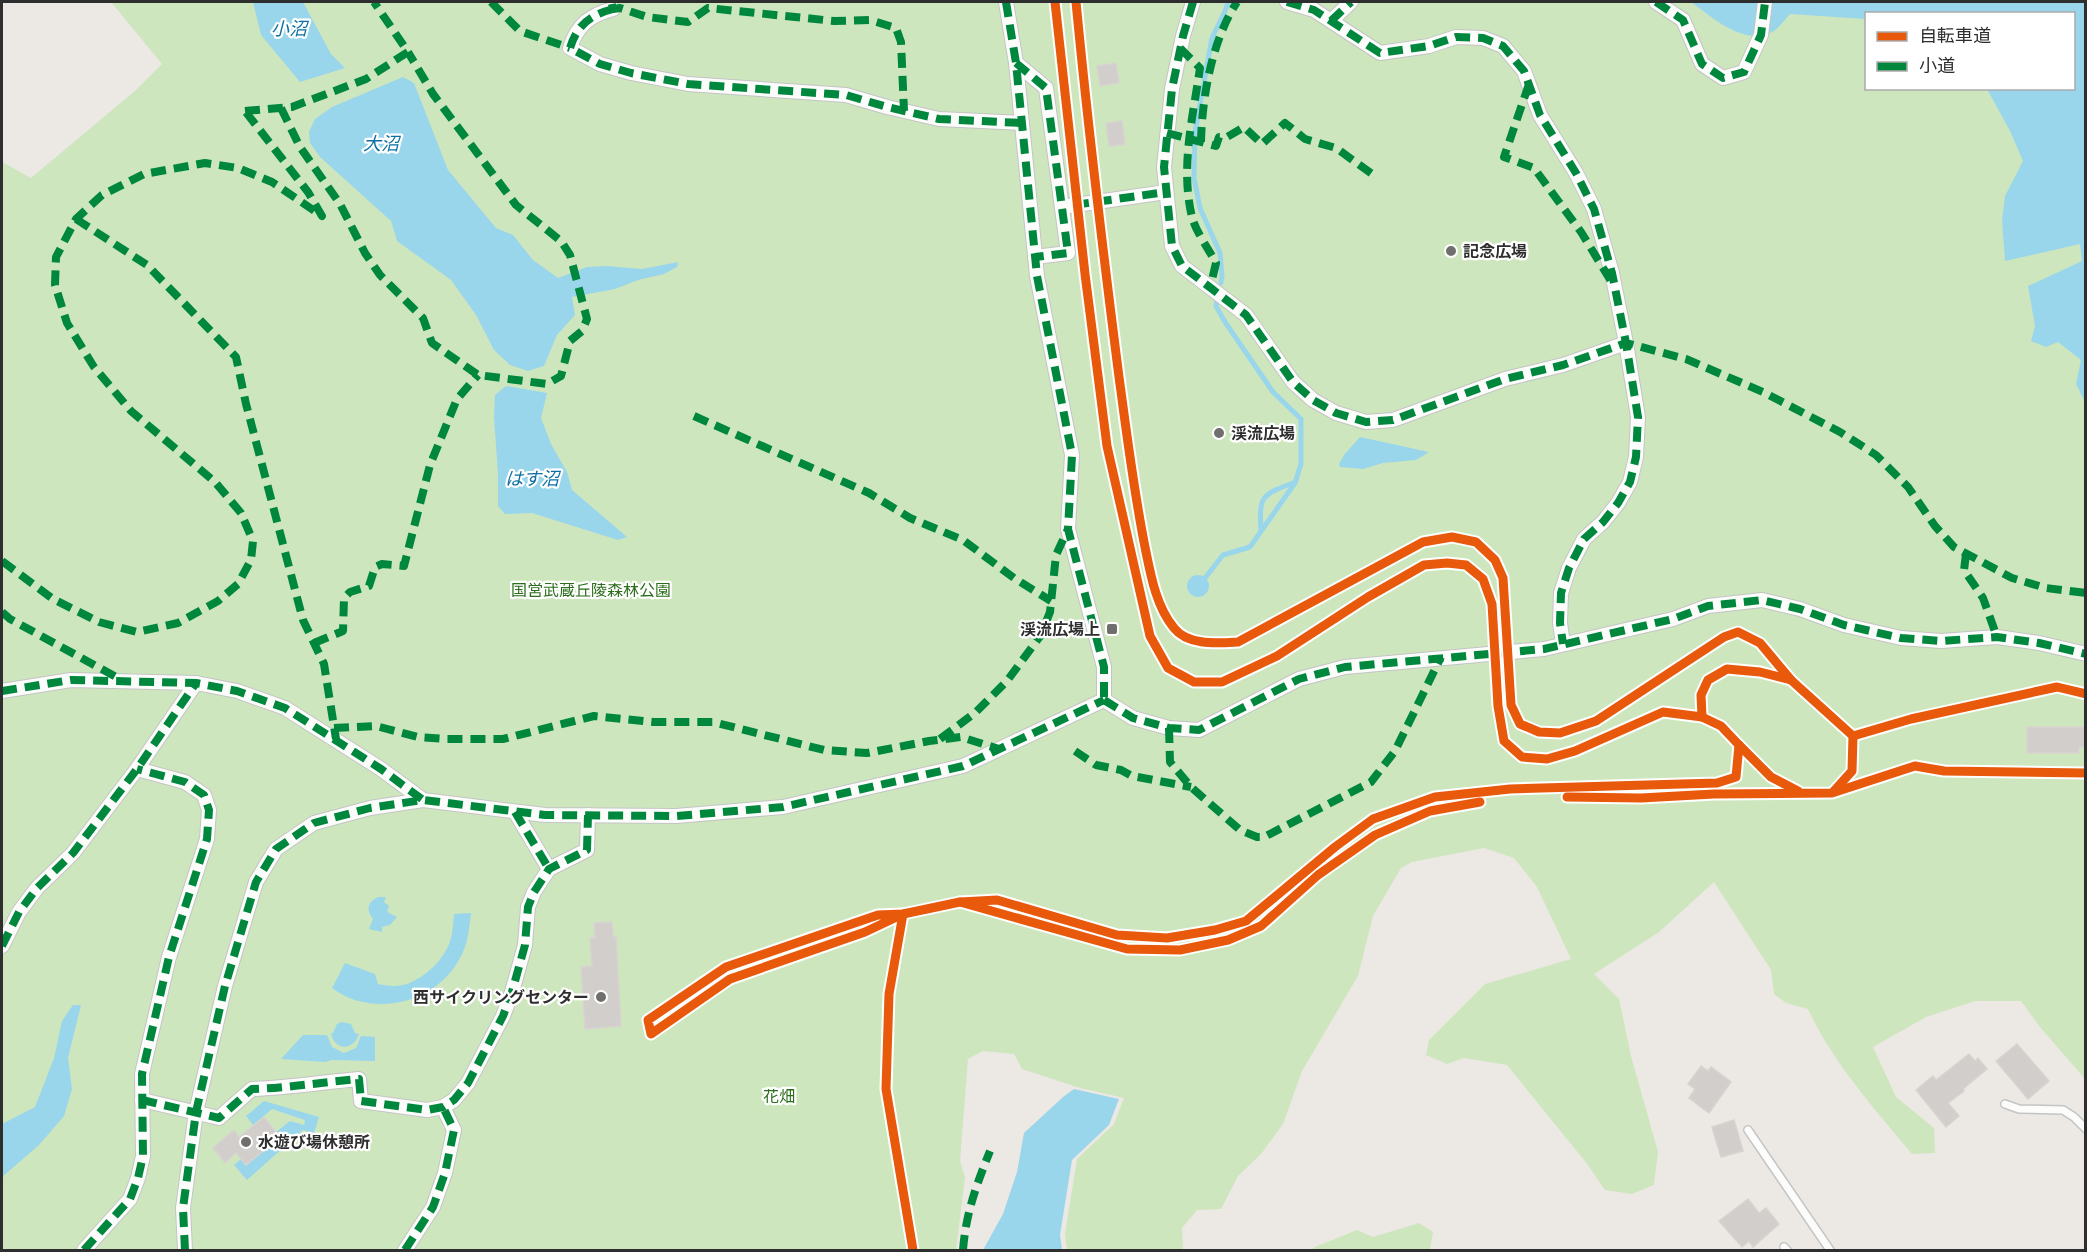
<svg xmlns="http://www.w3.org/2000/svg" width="2087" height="1252" viewBox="0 0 2087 1252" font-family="Raleway,'Noto Sans JP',sans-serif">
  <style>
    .green { fill: #cee6be; fill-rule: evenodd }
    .water { fill: #99d6ec }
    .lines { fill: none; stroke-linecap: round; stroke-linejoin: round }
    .stream { stroke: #99d6ec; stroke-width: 5 }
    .building { fill: #d1cecb; stroke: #d7d4d0; stroke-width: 1.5 }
    .lane-casing { stroke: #c5c4c5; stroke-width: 10 }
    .street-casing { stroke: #c5c4c5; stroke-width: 16 }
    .lane { stroke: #fcfcfb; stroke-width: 7 }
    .street { stroke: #fcfcfb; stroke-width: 14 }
    .quiet { stroke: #00873e; stroke-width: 8; stroke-dasharray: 15 8; stroke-linecap: butt }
    .cycleway-casing { stroke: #fff; stroke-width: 13 }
    .cycleway { stroke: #e8590c; stroke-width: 9 }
    .poi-dot { fill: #706f6e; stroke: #fff; stroke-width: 2 }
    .labels { text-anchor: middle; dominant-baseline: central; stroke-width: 4.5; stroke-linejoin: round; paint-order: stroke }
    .poi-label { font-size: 16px; font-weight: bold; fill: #2e2e2e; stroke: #fff; text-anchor: start }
    .park-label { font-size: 16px; fill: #2c6e1b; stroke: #fff }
    .water-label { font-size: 18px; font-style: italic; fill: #0d6fa3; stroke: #fff }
  </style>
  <rect width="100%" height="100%" fill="#ece8e4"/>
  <g class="green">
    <path d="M 111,2 L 2085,2 L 2085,1079 L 2040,1027 L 2021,1001 L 1975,1001 L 1926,1017 L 1873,1047 L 1896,1097 L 1934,1128 L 1935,1153 L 1912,1154 C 1874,1108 1833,1063 1808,1009 L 1786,1003 L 1774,994 L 1771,970 L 1714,882 L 1659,932 L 1594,974 L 1619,999 L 1631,1056 L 1658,1152 L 1654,1185 L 1632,1194 L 1605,1190 L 1588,1165 L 1507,1065 L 1464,1058 L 1447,1064 L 1426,1055 L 1429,1040 L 1485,984 L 1571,959 L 1537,887 L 1514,858 L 1484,848 L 1412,862 L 1401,868 L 1373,916 L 1358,976 L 1302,1071 L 1283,1124 L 1261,1154 L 1238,1176 L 1221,1209 L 1197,1210 L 1182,1228 L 1183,1250 L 1067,1250 L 1065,1234 L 1077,1159 L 1114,1124 L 1124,1098 L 1080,1088 L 1022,1069 L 1014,1054 L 983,1051 L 968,1059 L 960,1161 L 965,1177 L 956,1250 L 2,1250 L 2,162 L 31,178 L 136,90 L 162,64 ZM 1866,14 L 2074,14 L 2074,88 L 1866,88 Z"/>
    <path d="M 1419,1223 L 1433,1232 L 1430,1250 L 1311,1250 L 1315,1247 L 1357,1230 L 1373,1237 Z"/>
  </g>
  <g class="water">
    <path d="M 253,2 L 303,2 L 331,54 L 345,68 L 300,82 L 261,35 Z"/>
    <path d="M 1691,2 L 2085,2 L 2085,402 L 2076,384 L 2081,360 L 2058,342 L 2046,347 L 2031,341 L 2035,326 L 2028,286 L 2082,261 L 2080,244 L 2005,261 L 2002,221 L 2005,196 L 2023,161 L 2010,131 L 1987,89 L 2074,88 L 2074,14 L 1866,14 L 1866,19 L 1790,14 C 1785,19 1780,27 1774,31 C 1745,48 1712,17 1691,2 Z"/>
    <path d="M 403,77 L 414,83 L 448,170 L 496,228 L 513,235 L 533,260 L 558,278 L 587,267 L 606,266 L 642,269 L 678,262 L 677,267 L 664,274 L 638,280 L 615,289 L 572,297 L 575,315 L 557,335 L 544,366 L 528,371 L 510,365 L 494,350 L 476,315 L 451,280 L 397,241 L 391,221 L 320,157 L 310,143 L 309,132 L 315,119 L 332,107 Z"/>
    <path d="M 506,386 L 547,393 L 541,418 L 551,444 L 567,472 L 572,490 L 627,537 L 618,540 L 532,513 L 505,514 L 498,506 L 498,474 L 494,417 L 495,395 Z"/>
    <path d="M 1360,437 L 1429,452 L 1416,460 L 1383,463 L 1363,469 L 1340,467 L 1339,464 L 1344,455 Z"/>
    <circle cx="1198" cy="586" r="11"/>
    <path d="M 378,897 L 386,897 L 384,902 L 389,906 L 387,912 L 397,917 L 390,925 L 382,927 L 382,932 L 369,929 L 373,919 C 366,910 367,902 378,897 Z"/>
    <path d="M 471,913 C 469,929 468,944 460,958 C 437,1003 373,1019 332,988 L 345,963 L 375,974 L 378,984 C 388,986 397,987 407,984 C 426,977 446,958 451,938 C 453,930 453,922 454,914 Z"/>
    <path d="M 73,1005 L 81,1005 L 68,1058 L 72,1089 L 64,1116 L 39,1145 L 2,1177 L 2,1124 L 35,1107 L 54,1058 L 62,1021 Z"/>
    <path d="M 342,1022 L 351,1024 L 355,1033 L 359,1034 C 354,1051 334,1051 331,1033 L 333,1033 L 337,1024 Z"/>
    <path d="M 303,1035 L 327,1035 L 332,1047 L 344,1053 L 356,1048 L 361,1036 L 375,1037 L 375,1061 L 332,1060 L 325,1062 L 281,1059 Z"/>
    <path d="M 1074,1089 L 1119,1099 L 1109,1125 L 1072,1160 L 1060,1235 L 1062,1250 L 983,1250 L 1003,1214 L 1017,1172 L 1024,1133 L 1063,1097 Z"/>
    <path d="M 264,1101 L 319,1117 L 314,1133 L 303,1130 L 247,1180 L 234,1165 L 241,1159 L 247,1165 L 280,1137 L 276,1132 L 290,1121 L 304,1125 L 305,1120 L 272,1109 L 253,1125 L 246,1116 Z"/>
  </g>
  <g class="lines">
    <g class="stream">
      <path d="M 1221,283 L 1222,276 L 1220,253 L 1200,208 L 1194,178 L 1195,132 L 1212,38 L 1226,9 L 1228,2"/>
      <path d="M 1261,531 C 1259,496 1261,495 1293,483"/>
      <path d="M 1205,578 L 1223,555 L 1250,547 L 1295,483 L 1301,464 L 1301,419 L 1273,392 L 1225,322 L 1216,306 L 1217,300"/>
    </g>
  </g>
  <g class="building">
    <path d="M 1116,63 L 1119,83 L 1100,86 L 1097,66 Z"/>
    <path d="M 1122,121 L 1125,144 L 1109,146 L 1106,123 Z"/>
    <path d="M 2027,727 L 2085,727 L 2085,747 L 2079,747 L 2079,753 L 2027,753 Z"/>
    <path d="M 612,922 L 613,937 L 616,936 L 621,1026 L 585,1029 L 581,967 L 592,966 L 590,938 L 595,938 L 594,923 Z"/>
    <path d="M 2017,1044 L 2049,1081 L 2028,1099 L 1996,1061 Z"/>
    <path d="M 1969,1054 L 1975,1061 L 1978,1058 L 1987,1069 L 1963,1089 L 1964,1091 L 1948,1103 L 1959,1116 L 1946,1127 L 1916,1090 L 1933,1076 L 1936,1080 Z"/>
    <path d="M 1701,1066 L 1708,1071 L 1711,1067 L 1731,1082 L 1709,1113 L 1689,1098 L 1695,1089 L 1688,1084 Z"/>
    <path d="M 264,1117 L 280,1137 L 246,1165 L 236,1153 L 225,1163 L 213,1148 L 234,1130 L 239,1137 Z"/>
    <path d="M 1734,1120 L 1743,1151 L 1721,1157 L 1712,1127 Z"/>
    <path d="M 1748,1199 L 1759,1213 L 1766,1208 L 1779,1224 L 1753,1247 L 1749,1241 L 1742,1247 L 1719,1221 Z"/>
  </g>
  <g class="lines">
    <g class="lane-casing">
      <g id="lane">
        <path d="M 2005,1104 L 2019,1109 L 2063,1110 L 2074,1117 L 2086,1129"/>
        <path d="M 1748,1130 L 1830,1250"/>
        <path d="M 1784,1247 L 1787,1250"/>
      </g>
    </g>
    <g class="street-casing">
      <g id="street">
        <path d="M 1006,2 L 1016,63 L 1037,276 L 1072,455 L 1068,529 L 1104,667 L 1104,700"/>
        <path d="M 1193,2 L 1183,36 L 1172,89 L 1164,167 L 1172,246 L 1182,266 L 1246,315 L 1293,382 L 1313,400 L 1336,413 L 1366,422 L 1393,420 L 1505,379 L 1563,365 L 1626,343"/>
        <path d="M 1287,2 L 1314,10 L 1380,53 L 1429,46 L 1456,37 L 1483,38 L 1503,46 L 1524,71 L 1540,115 L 1576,173 L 1594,209 L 1612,273 L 1626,343 L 1638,417 L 1636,457 L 1630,482 L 1618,503 L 1603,522 L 1584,539 L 1569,568 L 1561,593 L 1560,623 L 1563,644"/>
        <path d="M 1656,2 L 1683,20 L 1702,64 L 1723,78 L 1744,72 L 1761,35 L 1765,2"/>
        <path d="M 613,9 C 590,15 577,25 570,48 L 600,64 L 631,73 L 688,84 L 846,95 L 887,107 L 939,119 L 1022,123"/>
        <path d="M 1331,21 L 1351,2"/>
        <path d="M 1016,63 L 1046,88 L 1068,253 L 1035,257"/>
        <path d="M 1062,207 L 1166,192"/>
        <path d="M 2,691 L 71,680 L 196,683 L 237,691 L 285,708 L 381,769 L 423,800"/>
        <path d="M 1104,700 L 1133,718 L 1169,728 L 1199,730 L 1299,679 L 1345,667 L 1544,649 L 1673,619 L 1708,606 L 1762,600 L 1800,609 L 1844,625 L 1901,638 L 1941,641 L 1997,637 L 2039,643 L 2086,654"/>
        <path d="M 515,812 L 549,869"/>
        <path d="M 2,946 L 19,912 L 37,888 L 73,853 L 137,769 L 196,683"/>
        <path d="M 142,1100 L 219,1118 L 252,1089 C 288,1088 323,1082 359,1079 L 361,1101 L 427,1110 L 443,1107 L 454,1100 L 468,1083 L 503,1016 L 512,992 L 525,945 L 528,907 L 534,892 L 549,869 L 587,850 L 588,815"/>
        <path d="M 84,1250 L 130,1199 L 138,1178 L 143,1156 L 142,1074 L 169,957 L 207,839 L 209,810 L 204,795 L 185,782 L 137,769"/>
        <path d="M 185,1250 L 183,1208 L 196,1112 L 225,986 L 256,882 L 276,849 L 314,823 L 370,808 L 423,800 L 545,815 L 676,816 L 783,807 L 963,766 L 1104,700"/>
        <path d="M 405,1250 L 433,1207 L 445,1173 L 454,1130 L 443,1107"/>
      </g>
    </g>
    <use href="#lane" class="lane"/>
    <use href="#street" class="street"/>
    <g class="quiet">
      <path d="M 491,2 L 520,31 L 570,48"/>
      <path d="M 1006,2 L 1016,63 L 1037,276 L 1072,455 L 1068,529 L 1104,667 L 1104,700"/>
      <path d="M 1193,2 L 1183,36 L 1172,89 L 1164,167 L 1172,246 L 1182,266 L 1246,315 L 1293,382 L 1313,400 L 1336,413 L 1366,422 L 1393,420 L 1505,379 L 1563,365 L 1626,343 L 1686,359 L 1763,392 L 1840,432 L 1876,455 L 1908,487 L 1935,526 L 1954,547 L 2012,578 L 2046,588 L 2086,593"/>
      <path d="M 1287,2 L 1314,10 L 1380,53 L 1429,46 L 1456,37 L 1483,38 L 1503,46 L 1524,71 L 1540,115 L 1576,173 L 1594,209 L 1612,273 L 1626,343 L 1638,417 L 1636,457 L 1630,482 L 1618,503 L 1603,522 L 1584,539 L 1569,568 L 1561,593 L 1560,623 L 1563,644"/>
      <path d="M 1656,2 L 1683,20 L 1702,64 L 1723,78 L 1744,72 L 1761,35 L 1765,2"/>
      <path d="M 612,4 L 613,9 L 620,8 L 647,17 L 688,22 L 708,8 L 834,21 L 870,20 L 896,28 L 901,42 L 904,111"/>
      <path d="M 613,9 C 590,15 577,25 570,48 L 600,64 L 631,73 L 688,84 L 846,95 L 887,107 L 939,119 L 1022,123"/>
      <path d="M 1331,21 L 1351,2"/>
      <path d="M 1180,48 L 1200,68 C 1193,117 1180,167 1192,217 C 1196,232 1208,248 1216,263 L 1210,288"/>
      <path d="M 1016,63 L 1046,88 L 1068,253 L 1035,257"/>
      <path d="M 1529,84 L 1504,157 L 1534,168 L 1581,232 L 1611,281"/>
      <path d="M 281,108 L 300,147 L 340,204 L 365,253 L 380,275 L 423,318 L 432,343 L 478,375 L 547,384 L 561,376 L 570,341 L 582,331 L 587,319 L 570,255 L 561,241 L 516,205 L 433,94 L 408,52"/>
      <path d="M 245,111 L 292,107 L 366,79 L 408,52 L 374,2"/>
      <path d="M 1167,133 L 1216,146 L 1219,137 L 1227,137 L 1244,127 L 1262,144 L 1285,123 L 1305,139 L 1336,148 L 1372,174"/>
      <path d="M 1201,142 C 1202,97 1212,40 1237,2"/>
      <path d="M 1074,205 L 1166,192"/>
      <path d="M 76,219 L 147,265 L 236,357 L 246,404 L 303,620 L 324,664 L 336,739"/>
      <path d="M 694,416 L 869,493 L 910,518 L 963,540 L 1014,578 L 1051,601"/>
      <path d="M 1966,554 L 1964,570 L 1983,598 L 1997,637"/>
      <path d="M 2,561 L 53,599 L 99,622 L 137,632 L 178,623 L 218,601 L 238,584 L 251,560 L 253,541 L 241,513 L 215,482 L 131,411 L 94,367 L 67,323 L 55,285 L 56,257 L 76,219 L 102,195 L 144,174 L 205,163 L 238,168 L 272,182 L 322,216 L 308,192 L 245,111"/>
      <path d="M 2,612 L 10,619 L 120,679"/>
      <path d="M 314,643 L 343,631 L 344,598 L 350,592 L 369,586 L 375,567 L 382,564 L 404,566 L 430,465 L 457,399 L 478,375"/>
      <path d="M 2,691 L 71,680 L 196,683 L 237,691 L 285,708 L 381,769 L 423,800"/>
      <path d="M 1104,700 L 1133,718 L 1169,728 L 1199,730 L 1299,679 L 1345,667 L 1544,649 L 1673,619 L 1708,606 L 1762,600 L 1800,609 L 1844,625 L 1901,638 L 1941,641 L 1997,637 L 2039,643 L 2086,654"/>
      <path d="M 334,728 L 376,726 L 418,737 L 447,739 L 503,739 L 594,716 L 653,722 L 713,722 L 824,750 L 867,753 L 929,741 L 961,737 L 999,749"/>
      <path d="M 1169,728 L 1170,762 L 1191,787 L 1240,830 L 1257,837 L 1264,837 L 1371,782 L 1395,751 L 1441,657"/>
      <path d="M 940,739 L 976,712 L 1007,681 L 1041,635 L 1050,612 L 1056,555 L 1068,529"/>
      <path d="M 1075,751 L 1096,765 L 1121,770 L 1132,776 L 1191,787"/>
      <path d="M 515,812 L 549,869"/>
      <path d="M 2,946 L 19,912 L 37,888 L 73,853 L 137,769 L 196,683"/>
      <path d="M 142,1100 L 219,1118 L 252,1089 C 288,1088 323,1082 359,1079 L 361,1101 L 427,1110 L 443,1107 L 454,1100 L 468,1083 L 503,1016 L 512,992 L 525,945 L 528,907 L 534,892 L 549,869 L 587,850 L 588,815"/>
      <path d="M 84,1250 L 130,1199 L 138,1178 L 143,1156 L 142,1074 L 169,957 L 207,839 L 209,810 L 204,795 L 185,782 L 137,769"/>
      <path d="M 185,1250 L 183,1208 L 196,1112 L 225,986 L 256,882 L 276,849 L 314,823 L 370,808 L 423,800 L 545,815 L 676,816 L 783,807 L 963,766 L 1104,700"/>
      <path d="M 405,1250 L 433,1207 L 445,1173 L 454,1130 L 443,1107"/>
      <path d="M 963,1250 C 966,1213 976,1186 990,1151"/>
    </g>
    <g class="cycleway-casing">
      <g id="cycleway">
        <path d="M 1076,2 C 1088,127 1103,252 1119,377 C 1127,435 1134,494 1146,552 C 1151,577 1157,608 1174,628 C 1188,646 1218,643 1238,642 L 1423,542 L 1452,537 L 1476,542 L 1495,560 L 1503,578 L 1511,705 L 1520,724 L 1539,732 L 1560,733 L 1596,721 L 1724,637 L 1738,632 L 1760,643 L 1791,680"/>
        <path d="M 1702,717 L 1701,695 L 1708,680 L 1727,669 L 1760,672 L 1791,680 L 1853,736 L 1852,771 L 1834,791"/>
        <path d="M 1853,736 L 1911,719 L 2057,687 L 2086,694"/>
        <path d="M 1739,745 L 1771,777 L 1798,791"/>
        <path d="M 1567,797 L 1641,798 L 1714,794 L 1832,793 L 1915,766 L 1944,771 L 2086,773"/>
        <path d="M 960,902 L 997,900 L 1117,935 L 1167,938 L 1215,930 L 1246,921 L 1335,847 L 1373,819 L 1435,797 L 1510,789 L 1717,783 L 1736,777 L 1739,745 L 1721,726 L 1702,717 L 1663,712 L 1575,751 L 1547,759 L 1522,757 L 1504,741 L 1498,706 L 1492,604 L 1483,579 L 1466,565 L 1447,563 L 1424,565 L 1368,597 L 1277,656 L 1222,682 L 1194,682 L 1168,668 L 1150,636 L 1107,446 L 1085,274 L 1055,2"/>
        <path d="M 903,914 L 865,932 L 730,979 L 651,1034 L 648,1020 L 726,967 L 878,915 L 903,914 L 960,902 L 1127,949 L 1180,950 L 1228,940 L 1261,926 L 1318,875 L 1375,835 L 1430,811 L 1480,802"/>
        <path d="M 903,914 L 889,994 L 886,1089 L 913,1250"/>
      </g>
    </g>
    <use href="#cycleway" class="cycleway"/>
  </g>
  <g class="poi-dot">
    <circle cx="1451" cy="251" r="6"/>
    <circle cx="1219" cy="433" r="6"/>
    <rect x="1106" y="623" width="12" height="12" rx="3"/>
    <circle cx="601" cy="997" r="6"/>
    <circle cx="246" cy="1142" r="6"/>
  </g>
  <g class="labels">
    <g class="poi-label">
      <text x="1463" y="251">記念広場</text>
      <text x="1231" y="433">渓流広場</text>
      <text x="1100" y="629" text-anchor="end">渓流広場上</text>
      <text x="589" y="997" text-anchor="end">西サイクリングセンター</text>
      <text x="258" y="1142">水遊び場休憩所</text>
    </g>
    <g class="park-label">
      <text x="591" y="590">国営武蔵丘陵森林公園</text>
      <text x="779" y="1096">花畑</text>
    </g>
    <g class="water-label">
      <text x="289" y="28">小沼</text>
      <text x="381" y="143">大沼</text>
      <text x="532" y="478">はす沼</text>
    </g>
  </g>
  <rect width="2087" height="1252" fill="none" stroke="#2e2e2e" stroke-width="6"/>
  <rect x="1865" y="12" width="210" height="78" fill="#ffffff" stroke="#ababab" stroke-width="1.5"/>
  <rect x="1877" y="32" width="30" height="9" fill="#e8590c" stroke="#ababab" stroke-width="1.5"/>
  <text x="1919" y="42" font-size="18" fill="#2e2e2e">自転車道</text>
  <rect x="1877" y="62" width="30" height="9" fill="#00873e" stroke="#ababab" stroke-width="1.5"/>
  <text x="1919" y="72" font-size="18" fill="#2e2e2e">小道</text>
</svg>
